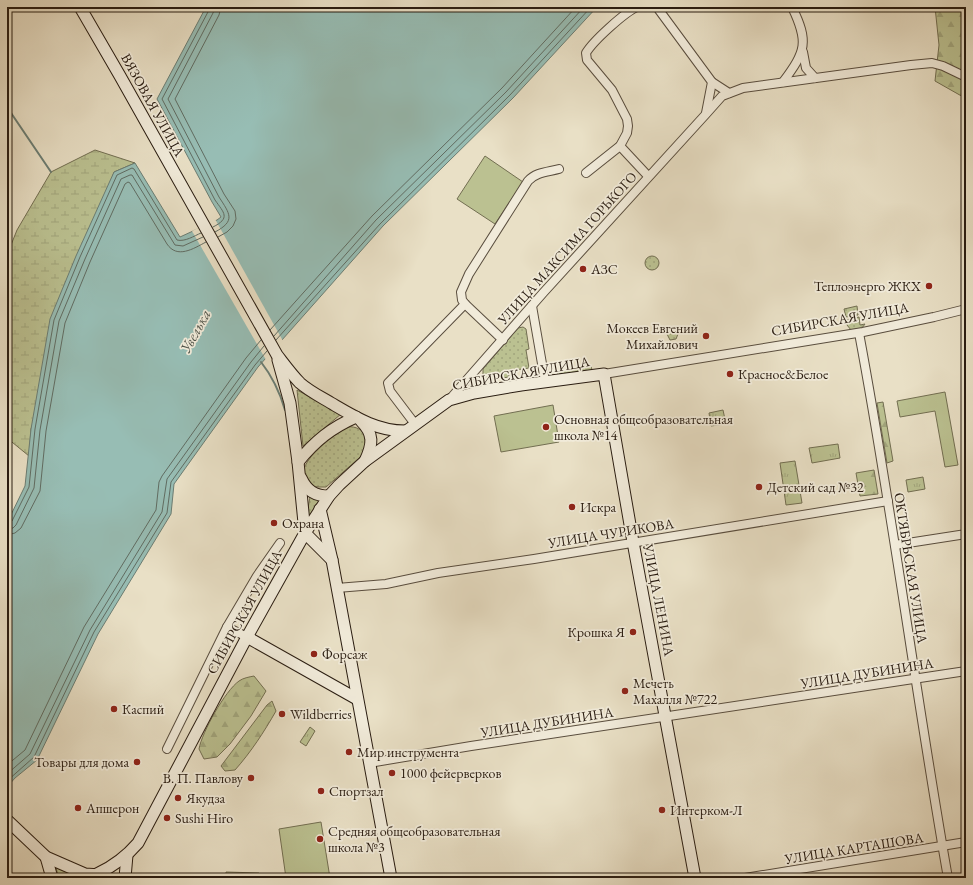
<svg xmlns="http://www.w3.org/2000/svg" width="973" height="885" viewBox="0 0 973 885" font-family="'EB Garamond',serif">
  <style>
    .grass { fill: url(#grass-dots); stroke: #726e51 }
    .forest { fill: url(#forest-firs); stroke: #726e51 }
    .wetland { fill: url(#wetland-marsh); stroke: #726e51 }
    .park { fill: url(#park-tufts); stroke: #726e51 }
    .garden { fill: #bbc191; stroke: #726e51 }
    .water { fill: #97bdb4; stroke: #6b7d73 }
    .pier { fill: #e9e0c6 }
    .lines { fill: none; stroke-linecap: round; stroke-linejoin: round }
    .shore { stroke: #606c62; stroke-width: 1 }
    .stream { stroke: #6b7d73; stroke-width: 2 }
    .street-casing { stroke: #594d3e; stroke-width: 10 }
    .secondary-casing { stroke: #291c11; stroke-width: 13 }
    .street { stroke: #f1ebda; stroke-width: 8 }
    .secondary { stroke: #f1ebda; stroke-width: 11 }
    .poi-dot { fill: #8f2418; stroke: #f1ebda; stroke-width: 1.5 }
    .labels { text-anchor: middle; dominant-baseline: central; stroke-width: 3.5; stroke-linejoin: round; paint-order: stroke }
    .street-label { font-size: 14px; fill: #291c11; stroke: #f1ebda }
    .poi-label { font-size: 14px; fill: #291c11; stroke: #f1ebda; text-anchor: start }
    .water-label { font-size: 15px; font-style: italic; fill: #50544a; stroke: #f1ebda }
  </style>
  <defs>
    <pattern id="grass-dots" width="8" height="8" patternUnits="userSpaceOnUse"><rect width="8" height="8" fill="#bbc191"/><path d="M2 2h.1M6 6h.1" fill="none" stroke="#a1a57c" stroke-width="1.8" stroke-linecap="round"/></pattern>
    <pattern id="forest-firs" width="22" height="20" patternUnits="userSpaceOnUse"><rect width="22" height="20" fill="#bbc191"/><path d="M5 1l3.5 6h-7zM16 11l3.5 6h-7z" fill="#a1a57c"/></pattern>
    <pattern id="wetland-marsh" width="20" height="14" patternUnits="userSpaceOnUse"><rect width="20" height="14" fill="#bbc191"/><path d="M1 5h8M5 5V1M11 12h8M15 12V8" fill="none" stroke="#a1a57c"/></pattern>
    <pattern id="park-tufts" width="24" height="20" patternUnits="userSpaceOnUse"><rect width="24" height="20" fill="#bbc191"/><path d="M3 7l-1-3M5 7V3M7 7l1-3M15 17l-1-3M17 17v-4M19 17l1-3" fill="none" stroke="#a1a57c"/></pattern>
  </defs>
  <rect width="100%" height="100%" fill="#e9e0c6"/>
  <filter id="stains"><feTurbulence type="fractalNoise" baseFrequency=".005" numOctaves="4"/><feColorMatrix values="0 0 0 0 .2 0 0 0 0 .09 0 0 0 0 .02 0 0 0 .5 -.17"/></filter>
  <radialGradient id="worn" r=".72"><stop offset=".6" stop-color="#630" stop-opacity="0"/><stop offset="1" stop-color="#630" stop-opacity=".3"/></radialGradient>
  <g class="grass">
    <circle cx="652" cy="263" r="7"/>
    <path d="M 857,306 L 858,315 L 846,317 L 844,309 Z"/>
    <path d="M 859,317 L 860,325 L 865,324 L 862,328 L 851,330 L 847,325 L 846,320 Z"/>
    <path d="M 523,327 L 526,329 L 529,349 L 526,350 L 529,368 L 508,371 L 509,377 L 487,380 L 483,376 L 483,369 L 518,328 Z"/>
    <path d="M 680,329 L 676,339 L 670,340 L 666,332 Z"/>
    <path d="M 591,366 L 592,370 L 558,375 L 557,371 Z"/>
    <path d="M 297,390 L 341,414 L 303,446 Z"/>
    <path d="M 345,427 C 354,426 359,428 365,433 L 366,452 L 326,487 L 319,487 L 311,486 L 303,472 C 307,454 331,439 345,427 Z"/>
    <path d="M 310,497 L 322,499 L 310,517 L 307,514 Z"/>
    <path d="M 56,868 L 69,871 L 62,878 L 59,878 Z"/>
  </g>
  <g class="forest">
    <path d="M 935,7 L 966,7 L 966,104 L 965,98 L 935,81 L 939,45 Z"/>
    <path d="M 883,402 L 893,461 L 887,463 L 877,403 Z"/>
    <path d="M 874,470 L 878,494 L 860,496 L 856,473 Z"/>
    <path d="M 254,676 L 266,691 L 251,716 L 230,744 L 217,757 L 204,759 L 199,749 C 202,732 225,691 239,681 C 243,678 249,677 254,676 Z"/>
    <path d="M 272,701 L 276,711 C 264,732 251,752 235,770 L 225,771 L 221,766 L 267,705 Z"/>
  </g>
  <path class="wetland" d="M 95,150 L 135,163 L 114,172 L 31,429 L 29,456 L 7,438 L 7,255 L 17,230 L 51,172 Z"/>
  <g class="park">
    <path d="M 723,410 L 726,424 L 711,426 L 709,413 Z"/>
    <path d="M 838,444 L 840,458 L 812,463 L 809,448 Z"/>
    <path d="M 795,461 L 802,503 L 786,505 L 780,463 Z"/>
    <path d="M 923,477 L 925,489 L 908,492 L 906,480 Z"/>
    <path d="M 310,727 L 315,731 L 306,746 L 300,742 Z"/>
    <path d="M 226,872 L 259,873 L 259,878 L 226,878 Z"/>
  </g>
  <g class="garden">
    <path d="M 485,156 L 523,182 L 495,224 L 457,199 Z"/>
    <path d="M 945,392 L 958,465 L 945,467 L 935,411 L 900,417 L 897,401 Z"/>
    <path d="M 553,405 L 559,442 L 501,452 L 494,416 Z"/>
    <path d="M 321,822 L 330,878 L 286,878 L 279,829 Z"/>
  </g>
  <path class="water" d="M 206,7 L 597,7 L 513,98 L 383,226 L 258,367 L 174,484 L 171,514 L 98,634 L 37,760 L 15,778 L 7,787 L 7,523 L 25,486 L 31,429 L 50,319 L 76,256 L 114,172 L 135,163 L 180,237 L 217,220 L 221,217 L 212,202 L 157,99 Z"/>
  <path class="pier" d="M 215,219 L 283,341 L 266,360 L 192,231 Z"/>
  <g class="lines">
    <g class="shore">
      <path d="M 210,7 L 209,10 L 162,99 L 215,200 C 224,213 231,218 213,227"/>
      <path d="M 215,7 L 213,13 L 168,99 L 219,197 C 230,214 236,221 215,232"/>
      <path d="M 218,237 L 227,232 L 233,226 L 236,219 L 235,211 L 224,194 L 175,99 L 219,15 L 221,7"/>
      <path d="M 270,330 L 372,216 L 502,88 L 576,7"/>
      <path d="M 274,336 L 376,220 L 506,92 L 584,7"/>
      <path d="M 276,340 L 380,224 L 510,95 L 591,7"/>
      <path d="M 7,524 L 12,521 L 29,487 L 35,429 L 54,320 L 80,257 L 117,175 L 132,168 L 134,169 L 177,240 C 185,242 194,236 201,233"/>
      <path d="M 7,529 L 13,528 L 16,525 L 34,488 L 40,430 L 59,321 L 85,259 L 121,179 L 130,175 L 132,175 L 175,245 L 183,246 L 203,237"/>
      <path d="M 7,535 L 15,533 L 21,528 L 40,491 L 46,431 L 65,323 L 90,262 L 125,184 L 128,182 L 130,183 L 167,244 C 177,259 193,249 206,242"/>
      <path d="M 7,765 L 25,750 L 84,627 L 156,510 L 159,482 L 162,476 L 246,358 L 261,340"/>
      <path d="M 7,774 L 30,754 L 90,630 L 162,512 L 167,479 L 251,362 L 264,346"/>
      <path d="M 7,781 L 34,757 L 94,632 L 167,513 L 171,482 L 255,365 L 267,351"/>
    </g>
    <g class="stream">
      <path d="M 7,107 L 51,172"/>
      <path d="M 261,362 C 272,376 280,393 285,410 L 288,409"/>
    </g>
    <g class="street-casing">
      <g id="street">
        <path d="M 659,10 L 712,82 L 706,113"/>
        <path d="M 803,52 L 806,68 L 815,78"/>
        <path d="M 712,82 L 729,93"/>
        <path d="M 783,82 C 806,51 809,42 792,7"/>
        <path d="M 620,146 L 648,176"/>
        <path d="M 586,173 L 620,146 L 627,133 L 628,126 L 627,119 L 612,90 L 587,60 L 586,53 C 593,41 625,12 637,7"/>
        <path d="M 465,304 L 503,340"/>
        <path d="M 532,306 L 545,381"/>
        <path d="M 859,333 C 893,514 916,697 948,878"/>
        <path d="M 604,374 L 863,332 L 934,317 L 966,309"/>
        <path d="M 450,399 L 543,293 L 706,114 L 722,96 L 743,88 L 911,65 L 932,63 L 943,66 L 966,77"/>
        <path d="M 415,424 L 390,391 L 388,383 L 465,304 L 462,300 L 461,292 L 469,274 L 528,181 C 536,172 548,172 559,169"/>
        <path d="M 895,545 L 966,534"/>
        <path d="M 337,588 L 386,584 L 438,573 L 534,559 L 888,501"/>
        <path d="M 227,627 L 247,637"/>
        <path d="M 167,749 L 227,627 L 257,576 L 280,543"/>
        <path d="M 369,763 L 471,746 L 966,671"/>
        <path d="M 745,878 L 966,842"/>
      </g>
    </g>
    <g class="secondary-casing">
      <g id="secondary">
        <path d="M 80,7 L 120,76 L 277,355 C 284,364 292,375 300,383 C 309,391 321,397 331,403 C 355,417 377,431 405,431"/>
        <path d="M 278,360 L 290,403 L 298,462 L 305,533 L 332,560"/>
        <path d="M 361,421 C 374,434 373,444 365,461"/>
        <path d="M 298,462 C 315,441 331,428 356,417"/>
        <path d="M 301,478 C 307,491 315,496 329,496"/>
        <path d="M 320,509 L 332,560 L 391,878"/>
        <path d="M 247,637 L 357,699"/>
        <path d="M 7,820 L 46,857 L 85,874 L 101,875 L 108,878"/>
        <path d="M 46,857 L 52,878"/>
        <path d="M 97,874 C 114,866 126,857 138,843 L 247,637 L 305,533 L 329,496 L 339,485 L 365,461 L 449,400 L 474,393 L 521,385 L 604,374 L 633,542 L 695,878"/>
        <path d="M 125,878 L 127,855"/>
      </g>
    </g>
    <use href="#street" class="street"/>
    <use href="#secondary" class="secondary"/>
  </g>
  <g class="poi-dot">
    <circle cx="583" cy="269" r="4"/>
    <circle cx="929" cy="286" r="4"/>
    <circle cx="706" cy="336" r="4"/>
    <circle cx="730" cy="374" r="4"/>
    <circle cx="546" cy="427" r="4"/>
    <circle cx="759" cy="487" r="4"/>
    <circle cx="572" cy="507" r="4"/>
    <circle cx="274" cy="523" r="4"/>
    <circle cx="633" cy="632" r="4"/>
    <circle cx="314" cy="654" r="4"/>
    <circle cx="625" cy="691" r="4"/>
    <circle cx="114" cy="709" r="4"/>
    <circle cx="282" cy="714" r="4"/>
    <circle cx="349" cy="752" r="4"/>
    <circle cx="137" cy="762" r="4"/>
    <circle cx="392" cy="773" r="4"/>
    <circle cx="251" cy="778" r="4"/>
    <circle cx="321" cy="791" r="4"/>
    <circle cx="178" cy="798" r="4"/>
    <circle cx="78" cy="808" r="4"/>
    <circle cx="662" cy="810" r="4"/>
    <circle cx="167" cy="818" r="4"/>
    <circle cx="320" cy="839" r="4"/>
  </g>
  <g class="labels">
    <g class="street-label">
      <text transform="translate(153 105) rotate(61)">ВЯЗОВАЯ УЛИЦА</text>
      <text transform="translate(567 248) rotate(-48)">УЛИЦА МАКСИМА ГОРЬКОГО</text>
      <text transform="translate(840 319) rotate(-10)">СИБИРСКАЯ УЛИЦА</text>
      <text transform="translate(521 373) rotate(-10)">СИБИРСКАЯ УЛИЦА</text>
      <text transform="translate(611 533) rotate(-9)">УЛИЦА ЧУРИКОВА</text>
      <text transform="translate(911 568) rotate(81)">ОКТЯБРЬСКАЯ УЛИЦА</text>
      <text transform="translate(659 600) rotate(79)">УЛИЦА ЛЕНИНА</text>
      <text transform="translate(244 612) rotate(-61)">СИБИРСКАЯ УЛИЦА</text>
      <text transform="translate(867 673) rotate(-9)">УЛИЦА ДУБИНИНА</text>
      <text transform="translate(547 722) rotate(-9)">УЛИЦА ДУБИНИНА</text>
      <text transform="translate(854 848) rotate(-9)">УЛИЦА КАРТАШОВА</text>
    </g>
    <g class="poi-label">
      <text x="591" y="269">АЗС</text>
      <text x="921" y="286" text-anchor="end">Теплоэнерго ЖКХ</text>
      <text x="698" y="328" text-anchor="end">Мокеев Евгений<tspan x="698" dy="16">Михайлович</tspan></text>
      <text x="738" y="374">Красное&amp;Белое</text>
      <text x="554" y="419">Основная общеобразовательная<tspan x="554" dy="16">школа №14</tspan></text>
      <text x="767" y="487">Детский сад №32</text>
      <text x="580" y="507">Искра</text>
      <text x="282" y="523">Охрана</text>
      <text x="625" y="632" text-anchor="end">Крошка Я</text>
      <text x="322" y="654">Форсаж</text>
      <text x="633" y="683">Мечеть<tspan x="633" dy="16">Махалля №722</tspan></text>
      <text x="122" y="709">Каспий</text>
      <text x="290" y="714">Wildberries</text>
      <text x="357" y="752">Мир инструмента</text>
      <text x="129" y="762" text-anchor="end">Товары для дома</text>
      <text x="400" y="773">1000 фейерверков</text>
      <text x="243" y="778" text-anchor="end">В. П. Павлову</text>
      <text x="329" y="791">Спортзал</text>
      <text x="186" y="798">Якудза</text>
      <text x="86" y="808">Апшерон</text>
      <text x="670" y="810">Интерком-Л</text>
      <text x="175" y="818">Sushi Hiro</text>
      <text x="328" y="831">Средняя общеобразовательная<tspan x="328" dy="16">школа №3</tspan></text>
    </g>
    <g class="water-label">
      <text transform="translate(195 331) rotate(-61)">Увелька</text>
    </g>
  </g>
  <rect width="973" height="885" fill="none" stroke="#e9e0c6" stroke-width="24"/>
  <rect x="8" y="8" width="957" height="869" fill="none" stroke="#291c11" stroke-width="2"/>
  <rect x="12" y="12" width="949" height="861" fill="none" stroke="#291c11"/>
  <rect width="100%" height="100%" filter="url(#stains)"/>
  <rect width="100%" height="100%" fill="url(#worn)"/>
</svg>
